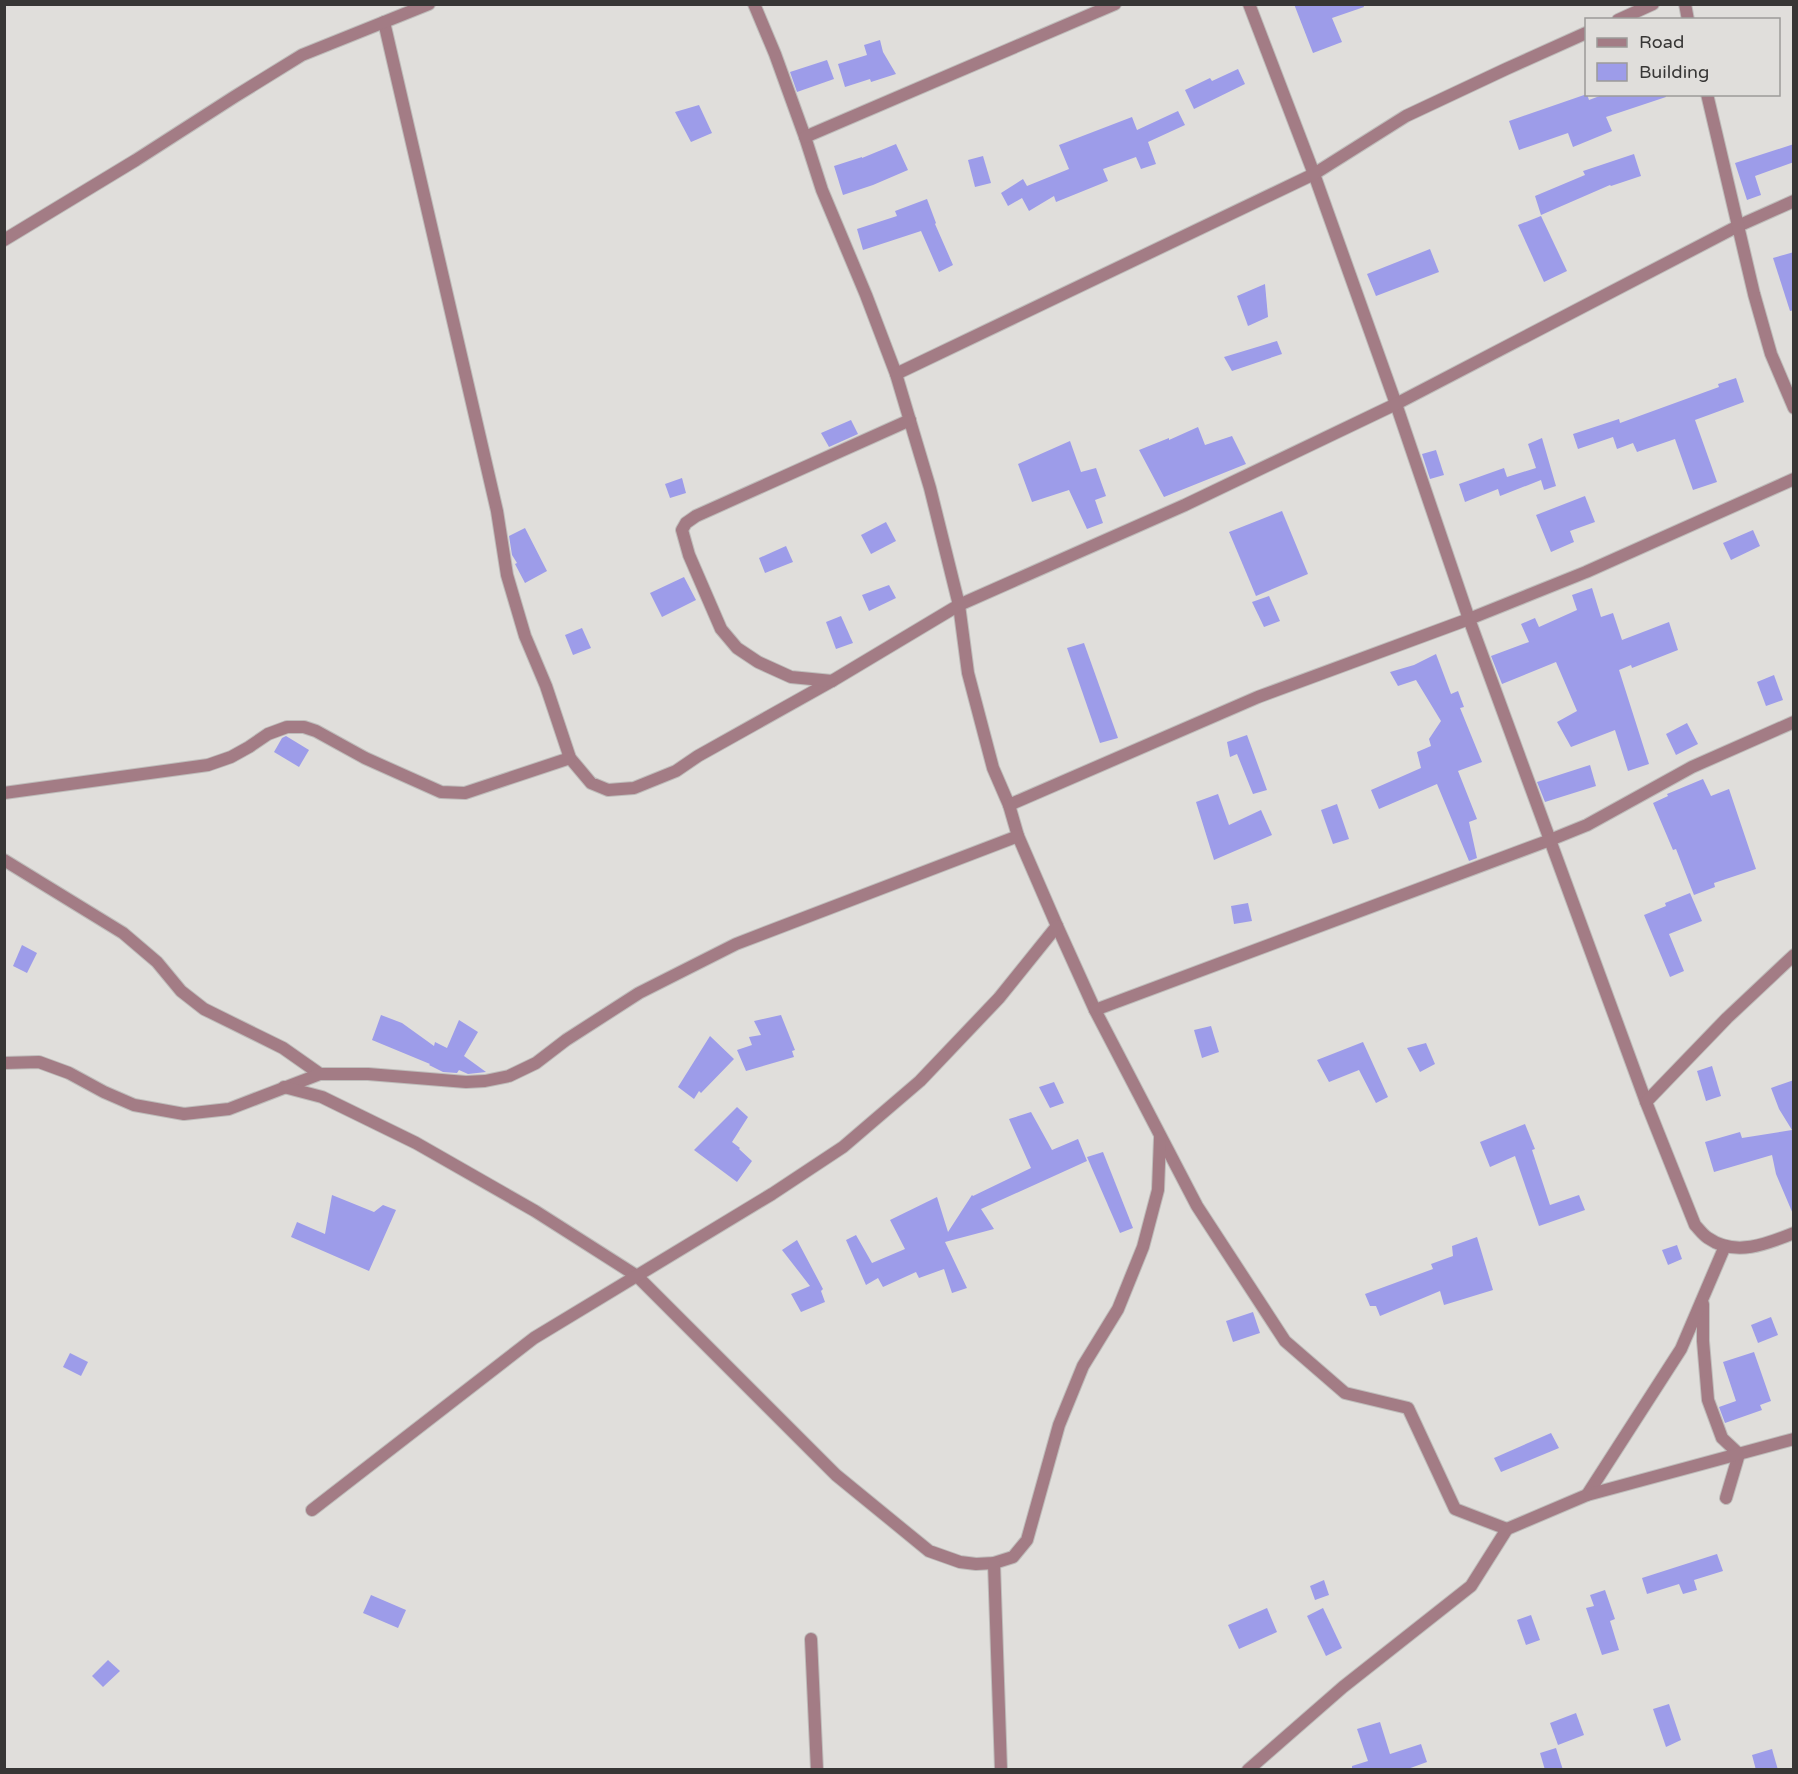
<svg xmlns="http://www.w3.org/2000/svg" width="1798" height="1774" viewBox="0 0 1798 1774" font-family="'Varela Round',sans-serif">
  <style>
    .building { fill: #9d9ce9 }
    .lines { fill: none; stroke-linecap: round; stroke-linejoin: round }
    .minor-casing { stroke: #bebcba; stroke-width: 14 }
    .minor { stroke: #a37c85; stroke-width: 12 }
  </style>
  <rect width="100%" height="100%" fill="#e0dedb"/>
  <g class="building">
    <path d="M 1294,4 L 1363,4 L 1364,7 L 1332,18 L 1342,42 L 1313,53 Z"/>
    <path d="M 880,40 L 883,52 L 896,74 L 871,82 L 870,79 L 845,87 L 838,64 L 867,55 L 864,45 Z"/>
    <path d="M 827,60 L 834,79 L 797,92 L 790,72 Z"/>
    <path d="M 1238,69 L 1245,84 L 1194,109 L 1185,90 L 1210,78 L 1212,81 Z"/>
    <path d="M 1587,94 L 1589,100 L 1605,94 L 1665,94 L 1666,97 L 1606,117 L 1612,131 L 1573,147 L 1568,133 L 1519,150 L 1509,121 Z"/>
    <path d="M 699,105 L 712,133 L 691,142 L 675,112 Z"/>
    <path d="M 1178,111 L 1185,125 L 1148,142 L 1156,164 L 1141,169 L 1136,157 L 1103,169 L 1108,181 L 1056,202 L 1054,196 L 1029,211 L 1022,198 L 1008,206 L 1001,193 L 1023,179 L 1027,186 L 1069,169 L 1059,145 L 1132,117 L 1137,130 Z"/>
    <path d="M 896,144 L 908,170 L 873,185 L 843,195 L 834,166 L 862,157 L 862,158 Z"/>
    <path d="M 1794,144 L 1794,162 L 1755,176 L 1761,195 L 1747,200 L 1735,163 Z"/>
    <path d="M 1634,154 L 1641,176 L 1611,186 L 1610,185 L 1541,215 L 1535,196 L 1585,175 L 1583,171 Z"/>
    <path d="M 983,156 L 991,183 L 975,187 L 968,160 Z"/>
    <path d="M 927,199 L 936,223 L 935,224 L 953,265 L 939,272 L 921,231 L 863,250 L 857,229 L 897,216 L 895,211 Z"/>
    <path d="M 1541,216 L 1567,271 L 1544,282 L 1518,225 Z"/>
    <path d="M 1430,249 L 1439,272 L 1376,296 L 1367,274 Z"/>
    <path d="M 1794,252 L 1794,310 L 1790,311 L 1773,258 Z"/>
    <path d="M 1265,284 L 1268,317 L 1248,326 L 1237,296 Z"/>
    <path d="M 1277,341 L 1282,354 L 1232,371 L 1224,357 Z"/>
    <path d="M 1736,378 L 1744,402 L 1695,420 L 1717,482 L 1693,490 L 1675,439 L 1637,452 L 1633,443 L 1617,449 L 1613,437 L 1578,449 L 1573,434 L 1619,419 L 1620,423 L 1719,387 L 1718,384 Z"/>
    <path d="M 851,420 L 858,434 L 829,447 L 821,433 Z"/>
    <path d="M 1198,427 L 1205,445 L 1232,436 L 1246,464 L 1164,497 L 1139,450 L 1169,438 L 1169,440 Z"/>
    <path d="M 1542,438 L 1556,486 L 1544,490 L 1541,480 L 1500,496 L 1498,489 L 1465,502 L 1459,484 L 1504,468 L 1507,477 L 1536,468 L 1528,444 Z"/>
    <path d="M 1070,441 L 1081,472 L 1096,468 L 1106,496 L 1095,500 L 1103,523 L 1087,529 L 1069,490 L 1032,502 L 1018,464 Z"/>
    <path d="M 1436,450 L 1444,475 L 1430,479 L 1422,454 Z"/>
    <path d="M 682,478 L 686,493 L 670,498 L 665,484 Z"/>
    <path d="M 1585,496 L 1595,522 L 1570,531 L 1574,542 L 1551,552 L 1536,515 Z"/>
    <path d="M 1282,511 L 1308,574 L 1256,596 L 1229,532 Z"/>
    <path d="M 886,522 L 896,541 L 871,554 L 861,535 Z"/>
    <path d="M 525,528 L 547,571 L 525,583 L 515,564 L 517,563 L 512,555 L 509,536 Z"/>
    <path d="M 1753,530 L 1760,546 L 1731,560 L 1723,543 Z"/>
    <path d="M 786,546 L 793,562 L 765,573 L 759,558 Z"/>
    <path d="M 684,577 L 696,600 L 662,617 L 650,593 Z"/>
    <path d="M 889,585 L 896,598 L 869,611 L 862,595 Z"/>
    <path d="M 1592,588 L 1601,617 L 1613,613 L 1622,640 L 1669,622 L 1678,650 L 1632,668 L 1631,665 L 1619,670 L 1649,764 L 1628,771 L 1615,730 L 1571,747 L 1557,722 L 1577,711 L 1556,662 L 1502,684 L 1491,656 L 1529,642 L 1521,624 L 1535,618 L 1539,627 L 1577,610 L 1572,595 Z"/>
    <path d="M 1269,596 L 1280,621 L 1264,627 L 1252,602 Z"/>
    <path d="M 841,616 L 853,643 L 836,649 L 826,622 Z"/>
    <path d="M 582,628 L 591,648 L 573,655 L 565,635 Z"/>
    <path d="M 1084,643 L 1118,738 L 1100,743 L 1067,648 Z"/>
    <path d="M 1436,654 L 1451,694 L 1458,691 L 1464,707 L 1460,708 L 1482,762 L 1458,771 L 1477,819 L 1469,822 L 1477,858 L 1469,861 L 1437,784 L 1379,809 L 1371,790 L 1421,768 L 1417,752 L 1431,746 L 1429,739 L 1441,721 L 1416,680 L 1398,686 L 1390,672 L 1414,665 Z"/>
    <path d="M 1774,675 L 1783,700 L 1766,706 L 1757,682 Z"/>
    <path d="M 1687,723 L 1698,744 L 1676,755 L 1666,734 Z"/>
    <path d="M 1247,735 L 1267,790 L 1253,794 L 1237,754 L 1230,757 L 1227,742 Z"/>
    <path d="M 286,736 L 309,750 L 299,767 L 274,752 L 282,738 Z"/>
    <path d="M 1590,765 L 1596,786 L 1545,802 L 1537,782 Z"/>
    <path d="M 1703,779 L 1711,796 L 1729,789 L 1756,869 L 1714,883 L 1715,887 L 1694,895 L 1676,849 L 1673,850 L 1653,803 L 1668,796 L 1667,794 Z"/>
    <path d="M 1218,794 L 1229,825 L 1261,810 L 1272,835 L 1214,860 L 1196,802 Z"/>
    <path d="M 1337,804 L 1349,839 L 1333,844 L 1321,810 Z"/>
    <path d="M 1690,893 L 1702,921 L 1669,934 L 1684,971 L 1670,977 L 1644,915 L 1666,906 L 1665,903 Z"/>
    <path d="M 1248,903 L 1252,921 L 1234,924 L 1231,906 Z"/>
    <path d="M 22,945 L 37,953 L 27,973 L 13,966 Z"/>
    <path d="M 381,1015 L 402,1023 L 434,1046 L 435,1042 L 447,1048 L 459,1020 L 478,1032 L 464,1056 L 486,1072 L 468,1074 L 459,1070 L 457,1073 L 443,1072 L 429,1065 L 430,1064 L 372,1040 Z"/>
    <path d="M 781,1015 L 795,1050 L 792,1051 L 794,1057 L 746,1071 L 737,1050 L 752,1045 L 749,1037 L 761,1035 L 754,1021 Z"/>
    <path d="M 1211,1026 L 1219,1052 L 1202,1058 L 1194,1030 Z"/>
    <path d="M 710,1036 L 734,1059 L 701,1093 L 699,1091 L 694,1099 L 678,1087 Z"/>
    <path d="M 1363,1042 L 1388,1097 L 1376,1103 L 1359,1070 L 1329,1082 L 1317,1060 Z"/>
    <path d="M 1426,1043 L 1435,1064 L 1420,1072 L 1407,1048 Z"/>
    <path d="M 1712,1066 L 1721,1096 L 1706,1101 L 1697,1071 Z"/>
    <path d="M 1794,1080 L 1794,1214 L 1793,1214 L 1776,1174 L 1772,1155 L 1714,1172 L 1705,1142 L 1740,1132 L 1742,1138 L 1792,1130 L 1779,1109 L 1771,1088 Z"/>
    <path d="M 1054,1082 L 1064,1103 L 1050,1108 L 1039,1087 Z"/>
    <path d="M 737,1107 L 748,1117 L 732,1142 L 740,1148 L 739,1149 L 752,1161 L 737,1182 L 694,1150 Z"/>
    <path d="M 1031,1112 L 1052,1150 L 1078,1139 L 1087,1161 L 981,1209 L 994,1229 L 945,1242 L 967,1288 L 952,1293 L 944,1269 L 919,1278 L 916,1272 L 883,1287 L 878,1278 L 866,1285 L 846,1240 L 856,1235 L 872,1263 L 905,1249 L 890,1220 L 937,1197 L 948,1232 L 972,1195 L 973,1196 L 1031,1168 L 1009,1119 Z"/>
    <path d="M 1525,1124 L 1535,1149 L 1532,1150 L 1550,1205 L 1579,1195 L 1585,1210 L 1539,1226 L 1515,1156 L 1490,1167 L 1480,1142 Z"/>
    <path d="M 1103,1152 L 1133,1228 L 1120,1233 L 1087,1157 Z"/>
    <path d="M 332,1195 L 374,1212 L 383,1205 L 396,1210 L 369,1271 L 291,1237 L 297,1222 L 325,1234 Z"/>
    <path d="M 1477,1237 L 1493,1290 L 1444,1305 L 1440,1291 L 1380,1316 L 1376,1306 L 1370,1306 L 1365,1294 L 1433,1269 L 1431,1264 L 1453,1256 L 1452,1246 Z"/>
    <path d="M 797,1240 L 823,1289 L 821,1291 L 825,1302 L 801,1312 L 791,1294 L 810,1286 L 782,1250 Z"/>
    <path d="M 1677,1245 L 1682,1259 L 1668,1265 L 1662,1250 Z"/>
    <path d="M 1253,1312 L 1260,1333 L 1233,1342 L 1226,1321 Z"/>
    <path d="M 1771,1317 L 1778,1335 L 1758,1343 L 1751,1325 Z"/>
    <path d="M 1754,1352 L 1771,1401 L 1760,1405 L 1762,1410 L 1725,1423 L 1719,1407 L 1736,1401 L 1723,1362 Z"/>
    <path d="M 70,1353 L 88,1362 L 81,1376 L 63,1367 Z"/>
    <path d="M 1551,1433 L 1559,1448 L 1501,1472 L 1494,1458 Z"/>
    <path d="M 1717,1554 L 1723,1571 L 1694,1580 L 1697,1590 L 1683,1594 L 1679,1584 L 1647,1594 L 1642,1578 Z"/>
    <path d="M 1324,1580 L 1329,1595 L 1315,1600 L 1310,1586 Z"/>
    <path d="M 1605,1590 L 1615,1619 L 1610,1621 L 1619,1650 L 1602,1655 L 1586,1608 L 1594,1606 L 1590,1595 Z"/>
    <path d="M 371,1595 L 406,1610 L 398,1628 L 363,1613 Z"/>
    <path d="M 1267,1608 L 1277,1632 L 1239,1649 L 1228,1625 Z"/>
    <path d="M 1323,1608 L 1342,1648 L 1326,1656 L 1307,1616 Z"/>
    <path d="M 1531,1615 L 1540,1640 L 1526,1645 L 1517,1620 Z"/>
    <path d="M 108,1660 L 120,1671 L 103,1687 L 92,1676 Z"/>
    <path d="M 1669,1704 L 1681,1740 L 1666,1747 L 1653,1709 Z"/>
    <path d="M 1576,1713 L 1584,1735 L 1558,1745 L 1550,1723 Z"/>
    <path d="M 1380,1722 L 1390,1754 L 1421,1744 L 1427,1762 L 1405,1770 L 1352,1770 L 1352,1766 L 1368,1761 L 1357,1729 Z"/>
    <path d="M 1556,1748 L 1563,1770 L 1545,1770 L 1540,1753 Z"/>
    <path d="M 1772,1749 L 1778,1770 L 1756,1770 L 1752,1755 Z"/>
  </g>
  <g class="lines">
    <g class="minor-casing">
      <g id="minor">
        <path d="M 754,4 L 775,54 L 805,137 L 822,190 L 866,295 L 896,374 L 930,488 L 959,605 L 968,673 L 993,768 L 1009,805 L 1018,836 L 1057,926 L 1095,1010 L 1197,1206 L 1285,1341 L 1345,1393 L 1408,1408 L 1455,1509 L 1507,1529"/>
        <path d="M 1249,4 L 1314,174 L 1396,404 L 1469,619 L 1646,1102 L 1695,1225 C 1699,1229 1703,1235 1708,1238 C 1735,1257 1767,1244 1794,1233"/>
        <path d="M 1685,4 L 1688,20"/>
        <path d="M 1618,20 L 1653,4"/>
        <path d="M 384,22 L 497,511 L 507,575 L 525,636 L 546,686 L 570,758 L 591,783 L 608,790 L 634,788 L 676,771 L 698,756 L 832,681 L 959,605 L 1185,505 L 1396,404 L 1738,226 L 1794,201"/>
        <path d="M 1707,94 L 1754,294 L 1771,354 L 1794,408"/>
        <path d="M 805,137 L 1115,4"/>
        <path d="M 4,240 L 136,160 L 234,97 L 302,55 L 429,4"/>
        <path d="M 896,374 L 1314,174 L 1406,116 L 1506,69 L 1586,33"/>
        <path d="M 832,681 L 791,677 L 758,662 L 737,648 L 721,629 L 689,555 L 682,530 L 686,523 L 696,516 L 910,420"/>
        <path d="M 4,793 L 208,765 L 231,757 L 249,747 L 268,734 L 287,727 L 304,727 L 316,731 L 365,758 L 441,792 L 465,793 L 570,758"/>
        <path d="M 1009,805 L 1258,697 L 1469,619 L 1586,572 L 1794,479"/>
        <path d="M 4,860 L 123,933 L 157,962 L 181,991 L 204,1009 L 283,1048 L 320,1074"/>
        <path d="M 1095,1010 L 1550,840 L 1587,825 L 1692,767 L 1794,722"/>
        <path d="M 4,1063 L 39,1062 L 69,1073 L 104,1092 L 134,1105 L 184,1114 L 229,1109 L 320,1074 L 368,1074 L 466,1082 L 485,1081 L 509,1076 L 536,1063 L 566,1040 L 639,993 L 736,944 L 1018,836"/>
        <path d="M 284,1087 L 322,1097 L 416,1143 L 535,1211 L 637,1276 L 836,1475 L 929,1551 L 960,1562 L 976,1564 L 994,1563 L 1013,1557 L 1027,1540 L 1059,1425 L 1083,1366 L 1118,1309 L 1143,1247 L 1158,1190 L 1160,1138"/>
        <path d="M 1646,1102 L 1727,1018 L 1794,955"/>
        <path d="M 1703,1304 L 1703,1341 L 1708,1400 L 1722,1438 L 1739,1454 L 1726,1498"/>
        <path d="M 1587,1495 L 1681,1349 L 1725,1246"/>
        <path d="M 312,1510 L 534,1338 L 772,1194 L 843,1147 L 920,1081 L 999,998 L 1057,926"/>
        <path d="M 994,1563 L 1001,1770"/>
        <path d="M 811,1639 L 817,1770"/>
        <path d="M 1248,1770 L 1343,1687 L 1471,1586 L 1507,1529 L 1587,1495 L 1794,1439"/>
      </g>
    </g>
    <use href="#minor" class="minor"/>
  </g>
  <rect width="1798" height="1774" fill="none" stroke="#373635" stroke-width="12"/>
  <rect x="1585" y="18" width="195" height="78" fill="#e0dedb" stroke="#9c9b99" stroke-width="1.5"/>
  <rect x="1597" y="38" width="30" height="9" fill="#a37c85" stroke="#9c9b99" stroke-width="1.5"/>
  <text x="1639" y="48" font-size="18" fill="#373635">Road</text>
  <rect x="1597" y="63" width="30" height="18" fill="#9d9ce9" stroke="#9c9b99" stroke-width="1.5"/>
  <text x="1639" y="78" font-size="18" fill="#373635">Building</text>
</svg>
